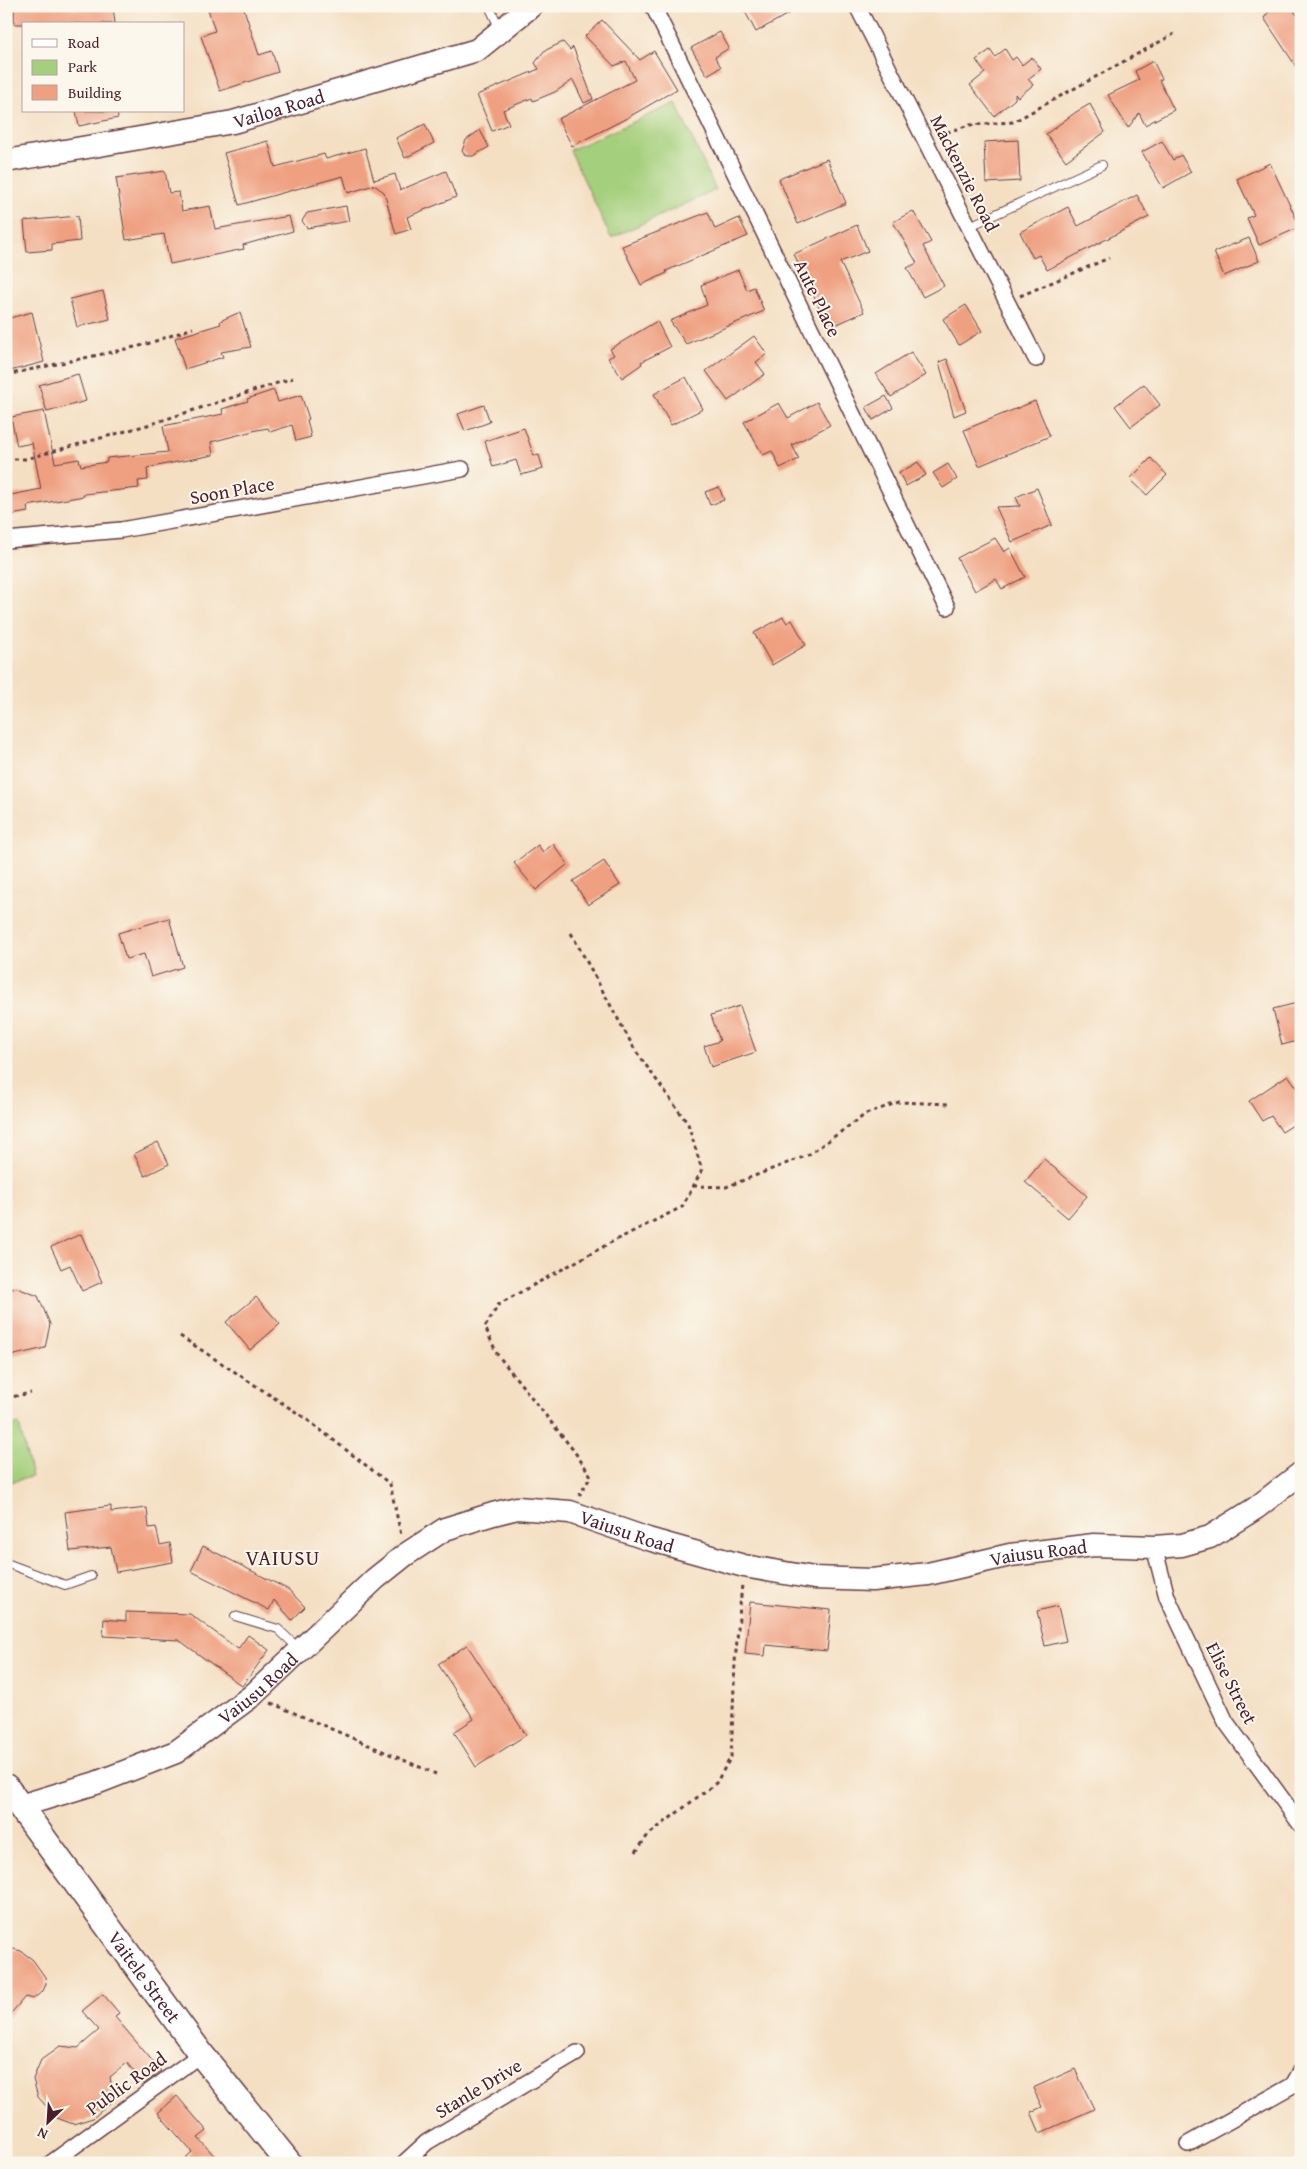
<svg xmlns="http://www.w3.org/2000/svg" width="1307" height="2169" viewBox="0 0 1307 2169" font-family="'Gentium Book Plus',serif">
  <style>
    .green { fill: #a4cf7c; stroke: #777754 }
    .building { fill: #efa081 }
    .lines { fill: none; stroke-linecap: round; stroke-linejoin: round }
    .lane-casing { stroke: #643c42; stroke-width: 10 }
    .street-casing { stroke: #643c42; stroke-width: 18 }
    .secondary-casing { stroke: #643c42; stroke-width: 25 }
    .primary-casing { stroke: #643c42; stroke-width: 28 }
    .path { stroke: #643c42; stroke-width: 3; stroke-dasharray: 4 4; stroke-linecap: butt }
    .lane { stroke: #fff; stroke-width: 8 }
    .street { stroke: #fff; stroke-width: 15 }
    .secondary { stroke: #fff; stroke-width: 22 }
    .primary { stroke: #fff; stroke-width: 25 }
    .labels { text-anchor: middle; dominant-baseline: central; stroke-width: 4; stroke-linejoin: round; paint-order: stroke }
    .street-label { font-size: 19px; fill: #4a1f2b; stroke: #fbf7ec }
    .quarter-label { font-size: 21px; letter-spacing: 1px; fill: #4a1f2b; stroke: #fbf7ec }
  </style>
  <rect width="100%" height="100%" fill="#fbf7ec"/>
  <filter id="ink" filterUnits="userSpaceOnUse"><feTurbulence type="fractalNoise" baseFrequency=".02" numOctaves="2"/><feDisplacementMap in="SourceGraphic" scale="10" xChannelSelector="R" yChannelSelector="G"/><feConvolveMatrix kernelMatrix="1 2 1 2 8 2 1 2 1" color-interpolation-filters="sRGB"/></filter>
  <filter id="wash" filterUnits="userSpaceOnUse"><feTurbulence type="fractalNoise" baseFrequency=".0096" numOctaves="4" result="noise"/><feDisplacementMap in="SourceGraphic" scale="20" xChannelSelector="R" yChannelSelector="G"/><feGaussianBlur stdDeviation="1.12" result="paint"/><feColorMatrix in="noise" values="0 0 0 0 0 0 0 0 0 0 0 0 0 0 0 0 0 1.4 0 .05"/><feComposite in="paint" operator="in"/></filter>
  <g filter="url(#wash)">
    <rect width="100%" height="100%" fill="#f4dfc3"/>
    <g class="green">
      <path d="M 676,103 L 716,190 L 611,238 L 570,150 Z"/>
      <path d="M 19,1424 L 32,1477 L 6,1483 L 6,1427 Z"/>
    </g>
    <g id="blocks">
      <g class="building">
        <path d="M 14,6 L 72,6 L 72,9 L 113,6 L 115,24 L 14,24 Z"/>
        <path d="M 215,6 L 243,6 L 259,55 L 272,51 L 278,72 L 220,91 L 201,36 L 215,31 L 208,9 Z"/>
        <path d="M 742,6 L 802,6 L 756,32 Z"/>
        <path d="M 1273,6 L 1291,6 L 1301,21 L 1301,74 L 1264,18 Z"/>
        <path d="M 602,20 L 640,60 L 654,51 L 677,89 L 627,118 L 572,146 L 558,119 L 635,80 L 626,61 L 614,66 L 585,36 Z"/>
        <path d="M 720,32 L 729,48 L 715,57 L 721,67 L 707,75 L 691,48 Z"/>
        <path d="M 563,42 L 570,50 L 573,47 L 593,99 L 584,103 L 573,80 L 555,92 L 533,101 L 532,98 L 503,110 L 509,124 L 492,131 L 477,95 L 539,69 L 535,63 L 544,51 Z"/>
        <path d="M 1005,49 L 1012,60 L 1016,57 L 1022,65 L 1032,57 L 1041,69 L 1028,79 L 1033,85 L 1018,97 L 1015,94 L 1015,99 L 994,116 L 970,85 L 985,73 L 976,60 L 990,50 L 995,57 Z"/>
        <path d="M 1153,61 L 1162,79 L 1159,80 L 1174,110 L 1145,125 L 1139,113 L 1128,128 L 1108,95 L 1139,80 L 1135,71 Z"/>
        <path d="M 1090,104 L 1105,132 L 1066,161 L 1046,134 L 1076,112 Z"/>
        <path d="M 76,111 L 117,111 L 118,118 L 79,126 Z"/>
        <path d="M 425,124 L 434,143 L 405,158 L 396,138 Z"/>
        <path d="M 480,130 L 489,147 L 473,156 L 466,156 L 462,151 L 466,140 Z"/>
        <path d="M 1018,140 L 1020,181 L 986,183 L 984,142 Z"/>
        <path d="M 268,141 L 275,167 L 324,154 L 326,159 L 365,148 L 374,180 L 395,174 L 400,190 L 446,171 L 456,197 L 407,217 L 411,229 L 396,234 L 384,192 L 374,185 L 348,193 L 343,176 L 239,205 L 224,153 Z"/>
        <path d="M 1162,141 L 1173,160 L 1181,155 L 1191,172 L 1163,188 L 1142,152 Z"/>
        <path d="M 827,159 L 846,203 L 798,224 L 779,179 Z"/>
        <path d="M 1270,163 L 1300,227 L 1259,245 L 1247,218 L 1254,215 L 1237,179 Z"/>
        <path d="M 165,171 L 169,193 L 179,192 L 182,211 L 210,206 L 215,229 L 289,216 L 293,231 L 243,245 L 244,249 L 170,264 L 164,234 L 126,240 L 116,178 Z"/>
        <path d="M 1137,195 L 1149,217 L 1047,270 L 1039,255 L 1033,258 L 1020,232 L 1068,207 L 1078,226 Z"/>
        <path d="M 346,206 L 349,221 L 307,228 L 302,221 L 307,213 Z"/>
        <path d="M 913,211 L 931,242 L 923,246 L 944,286 L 923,297 L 907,268 L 917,263 L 893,222 Z"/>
        <path d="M 708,212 L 715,229 L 739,218 L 748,236 L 666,271 L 667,273 L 641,285 L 622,246 Z"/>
        <path d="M 78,216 L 80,241 L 52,244 L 52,250 L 27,252 L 24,221 Z"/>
        <path d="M 857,225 L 868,251 L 840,262 L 864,312 L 829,328 L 794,254 Z"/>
        <path d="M 1249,238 L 1259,261 L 1224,276 L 1214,252 Z"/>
        <path d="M 738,270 L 747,290 L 754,287 L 764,311 L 686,344 L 670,321 L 707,305 L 701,285 Z"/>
        <path d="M 103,291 L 110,319 L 77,327 L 70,299 Z"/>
        <path d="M 966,305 L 982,331 L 959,345 L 943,319 Z"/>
        <path d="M 32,312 L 44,362 L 6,372 L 6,319 Z"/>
        <path d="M 240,312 L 251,347 L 221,352 L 223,357 L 185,369 L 175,338 L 221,324 L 220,321 Z"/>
        <path d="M 657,321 L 670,347 L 641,362 L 642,364 L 622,378 L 608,358 L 614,355 L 610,349 Z"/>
        <path d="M 754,336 L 767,354 L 756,362 L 765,374 L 728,401 L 706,371 Z"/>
        <path d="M 911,352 L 926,375 L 891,397 L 876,374 Z"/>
        <path d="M 947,359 L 966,411 L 954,416 L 939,362 Z"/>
        <path d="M 78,374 L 86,401 L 47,412 L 39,385 Z"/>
        <path d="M 686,377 L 703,409 L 671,425 L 654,394 Z"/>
        <path d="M 1144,384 L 1160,405 L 1131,427 L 1115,406 Z"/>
        <path d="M 274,390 L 278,402 L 301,395 L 309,419 L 307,420 L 311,437 L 296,441 L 292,425 L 270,432 L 268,428 L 257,430 L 211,442 L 213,455 L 147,468 L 148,480 L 138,481 L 139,488 L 84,494 L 84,496 L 27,506 L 28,512 L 6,516 L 6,496 L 41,489 L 32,443 L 17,446 L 11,417 L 44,411 L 55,463 L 79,459 L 81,466 L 107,462 L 107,458 L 168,452 L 163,426 L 223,414 L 222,409 L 248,401 L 247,399 Z"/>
        <path d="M 886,396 L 893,408 L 873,420 L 866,407 Z"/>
        <path d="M 1035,401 L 1050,436 L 979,466 L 964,430 Z"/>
        <path d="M 817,402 L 830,425 L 792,445 L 799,459 L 780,468 L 772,451 L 763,455 L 744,422 L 779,403 L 788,418 Z"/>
        <path d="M 484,405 L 490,422 L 465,431 L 458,414 Z"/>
        <path d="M 524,428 L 534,456 L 539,455 L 543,469 L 521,475 L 516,460 L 493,467 L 485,441 Z"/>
        <path d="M 1151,458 L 1167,475 L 1147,495 L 1130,479 Z"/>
        <path d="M 918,462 L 926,475 L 906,486 L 899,473 Z"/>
        <path d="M 948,464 L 957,479 L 943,488 L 933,473 Z"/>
        <path d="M 719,487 L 724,500 L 710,505 L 705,492 Z"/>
        <path d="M 1037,488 L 1052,525 L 1012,542 L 996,507 L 1020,506 L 1016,497 Z"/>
        <path d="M 995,538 L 1004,552 L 1010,548 L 1025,577 L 1002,589 L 996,579 L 975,591 L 957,558 Z"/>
        <path d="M 783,617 L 787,623 L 792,620 L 806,645 L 772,665 L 754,633 Z"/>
        <path d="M 553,844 L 568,864 L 536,890 L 514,863 L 538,845 L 543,852 Z"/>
        <path d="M 604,861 L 620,885 L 588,905 L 573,881 Z"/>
        <path d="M 169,918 L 183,967 L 151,977 L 144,954 L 126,959 L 118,933 Z"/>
        <path d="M 1301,1002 L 1301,1040 L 1282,1045 L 1273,1009 Z"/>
        <path d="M 740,1006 L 756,1052 L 711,1067 L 704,1046 L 720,1041 L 711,1015 Z"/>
        <path d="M 1288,1075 L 1301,1093 L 1301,1120 L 1282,1132 L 1271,1116 L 1262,1121 L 1249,1101 Z"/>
        <path d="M 158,1142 L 169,1164 L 145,1176 L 134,1154 Z"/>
        <path d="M 1044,1159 L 1087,1196 L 1068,1218 L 1025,1182 Z"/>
        <path d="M 81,1234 L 102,1282 L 82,1291 L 70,1265 L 61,1269 L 51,1247 Z"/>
        <path d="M 17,1288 L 38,1296 L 50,1324 L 45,1348 L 6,1357 L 6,1290 Z"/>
        <path d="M 256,1297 L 280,1324 L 250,1350 L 226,1322 Z"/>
        <path d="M 111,1506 L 111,1512 L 147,1508 L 149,1528 L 156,1527 L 160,1545 L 170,1543 L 173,1562 L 116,1572 L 111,1547 L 70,1551 L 65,1512 Z"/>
        <path d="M 203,1546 L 289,1590 L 305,1607 L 292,1620 L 274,1600 L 269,1610 L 191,1571 Z"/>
        <path d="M 750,1602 L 831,1610 L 827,1651 L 766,1645 L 765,1656 L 745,1654 Z"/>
        <path d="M 1058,1606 L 1066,1641 L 1045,1646 L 1037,1611 Z"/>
        <path d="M 126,1612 L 190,1614 L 238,1649 L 248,1635 L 269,1650 L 242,1686 L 179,1640 L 103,1636 L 104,1619 L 126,1621 Z"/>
        <path d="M 467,1645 L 526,1735 L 476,1767 L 454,1732 L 474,1719 L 438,1664 Z"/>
        <path d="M 6,1947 L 21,1951 L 33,1960 L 45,1977 L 46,1984 L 43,1991 L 33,1999 L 25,1997 L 6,2019 Z"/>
        <path d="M 103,1994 L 119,2013 L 115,2017 L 161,2071 L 144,2084 L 127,2063 L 110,2077 L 112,2088 L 110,2103 L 93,2118 L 73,2124 L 57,2118 L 38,2097 L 33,2079 L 41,2060 L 60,2046 L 78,2048 L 99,2030 L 82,2011 Z"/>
        <path d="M 1075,2069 L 1094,2109 L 1040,2133 L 1031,2112 L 1042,2107 L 1033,2088 Z"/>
        <path d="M 177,2096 L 207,2131 L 198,2138 L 221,2163 L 180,2163 L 192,2152 L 158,2113 Z"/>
      </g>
    </g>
  </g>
  <g filter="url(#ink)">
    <use href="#blocks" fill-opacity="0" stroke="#643c42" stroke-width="1"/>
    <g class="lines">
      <g class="lane-casing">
        <g id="lane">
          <path d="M 489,6 L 500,29"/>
          <path d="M 970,226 L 1102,165"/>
          <path d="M 6,1563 L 65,1585 L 91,1576"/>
          <path d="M 235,1616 L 278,1629 L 299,1649"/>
        </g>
      </g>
      <g class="street-casing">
        <g id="street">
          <path d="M 653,6 L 947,607"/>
          <path d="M 857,6 L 1036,359"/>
          <path d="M 6,540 L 121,530 L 462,469"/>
          <path d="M 1154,1547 L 1167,1597 L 1226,1722 L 1301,1825"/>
          <path d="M 1188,2144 L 1293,2085 L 1301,2071"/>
          <path d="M 51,2163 L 201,2054"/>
          <path d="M 404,2163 L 427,2142 L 577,2053"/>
        </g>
      </g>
      <g class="secondary-casing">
        <g id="secondary">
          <path id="s1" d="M 6,161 L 233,122 L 477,50 L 531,6"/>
          <path id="s2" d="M 20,1806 L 96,1783 L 176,1752 L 253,1695 L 375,1579 L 405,1555 L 445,1529 L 493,1514 L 517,1508 L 570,1512 L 648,1539 L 744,1566 L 814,1578 L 872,1580 L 928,1574 L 1010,1555 L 1094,1545 L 1154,1547 L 1182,1545 L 1210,1537 L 1256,1508 L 1301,1473"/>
        </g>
      </g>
      <g class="primary-casing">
        <g id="primary">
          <path id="s3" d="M 6,1787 L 201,2054 L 289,2163"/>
        </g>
      </g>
      <g class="path">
        <path d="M 939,135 L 969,125 L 1013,122 L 1174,34"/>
        <path d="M 1020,296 L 1109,258"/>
        <path d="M 6,375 L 144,345 L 193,328"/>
        <path d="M 6,459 L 26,459 L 151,424 L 293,378"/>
        <path d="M 571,933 L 635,1050 L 688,1124 L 702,1170 L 682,1207 L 610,1243 L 499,1304 L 485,1327 L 497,1354 L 574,1451 L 591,1476 L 579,1496"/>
        <path d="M 693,1186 L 726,1187 L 808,1155 L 866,1114 L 899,1102 L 950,1104"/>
        <path d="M 180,1336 L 305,1418 L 390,1484 L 401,1535"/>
        <path d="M 6,1398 L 31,1393"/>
        <path d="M 271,1703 L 436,1774"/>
        <path d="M 636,1852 L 648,1835 L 716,1783 L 731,1757 L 735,1662 L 742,1584"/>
      </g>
      <use href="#lane" class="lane"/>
      <use href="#street" class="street"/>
      <use href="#secondary" class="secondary"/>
      <use href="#primary" class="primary"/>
    </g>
  </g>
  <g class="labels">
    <g class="street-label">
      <text stroke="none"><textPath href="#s1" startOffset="278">Vailoa Road</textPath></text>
      <text transform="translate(965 173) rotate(63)">Mackenzie Road</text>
      <text transform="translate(818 298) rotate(64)">Aute Place</text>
      <text transform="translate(232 490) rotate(-10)">Soon Place</text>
      <text stroke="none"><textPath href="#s2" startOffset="704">Vaiusu Road</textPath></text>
      <text stroke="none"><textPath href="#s2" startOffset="1124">Vaiusu Road</textPath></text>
      <text transform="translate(1232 1683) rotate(63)">Elise Street</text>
      <text stroke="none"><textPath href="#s2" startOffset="269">Vaiusu Road</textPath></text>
      <text stroke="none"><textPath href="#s3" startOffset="235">Vaitele Street</textPath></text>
      <text transform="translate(126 2083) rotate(-36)">Public Road</text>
      <text transform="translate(478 2088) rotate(-31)">Stanle Drive</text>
    </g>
    <g class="quarter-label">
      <text x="283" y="1557">VAIUSU</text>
    </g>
  </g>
  <rect width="1307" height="2169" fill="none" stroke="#fbf7ec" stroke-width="25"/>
  <rect x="22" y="22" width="162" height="90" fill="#fbf7ec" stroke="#b4a19f"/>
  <rect x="32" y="39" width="25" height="8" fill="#ffffff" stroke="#b4a19f"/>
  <text x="68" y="48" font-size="15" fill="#4a1f2b">Road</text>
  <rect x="32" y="60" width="25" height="15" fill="#a4cf7c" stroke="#b4a19f"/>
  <text x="68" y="72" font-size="15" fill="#4a1f2b">Park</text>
  <rect x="32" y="85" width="25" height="15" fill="#efa081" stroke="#b4a19f"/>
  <text x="68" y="98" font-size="15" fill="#4a1f2b">Building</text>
  <g transform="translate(48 2122) rotate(205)" stroke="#fbf7ec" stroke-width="4" paint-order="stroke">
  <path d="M0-4L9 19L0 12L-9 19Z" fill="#4a1f2b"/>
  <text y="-8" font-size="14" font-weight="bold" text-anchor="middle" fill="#4a1f2b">N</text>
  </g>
</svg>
